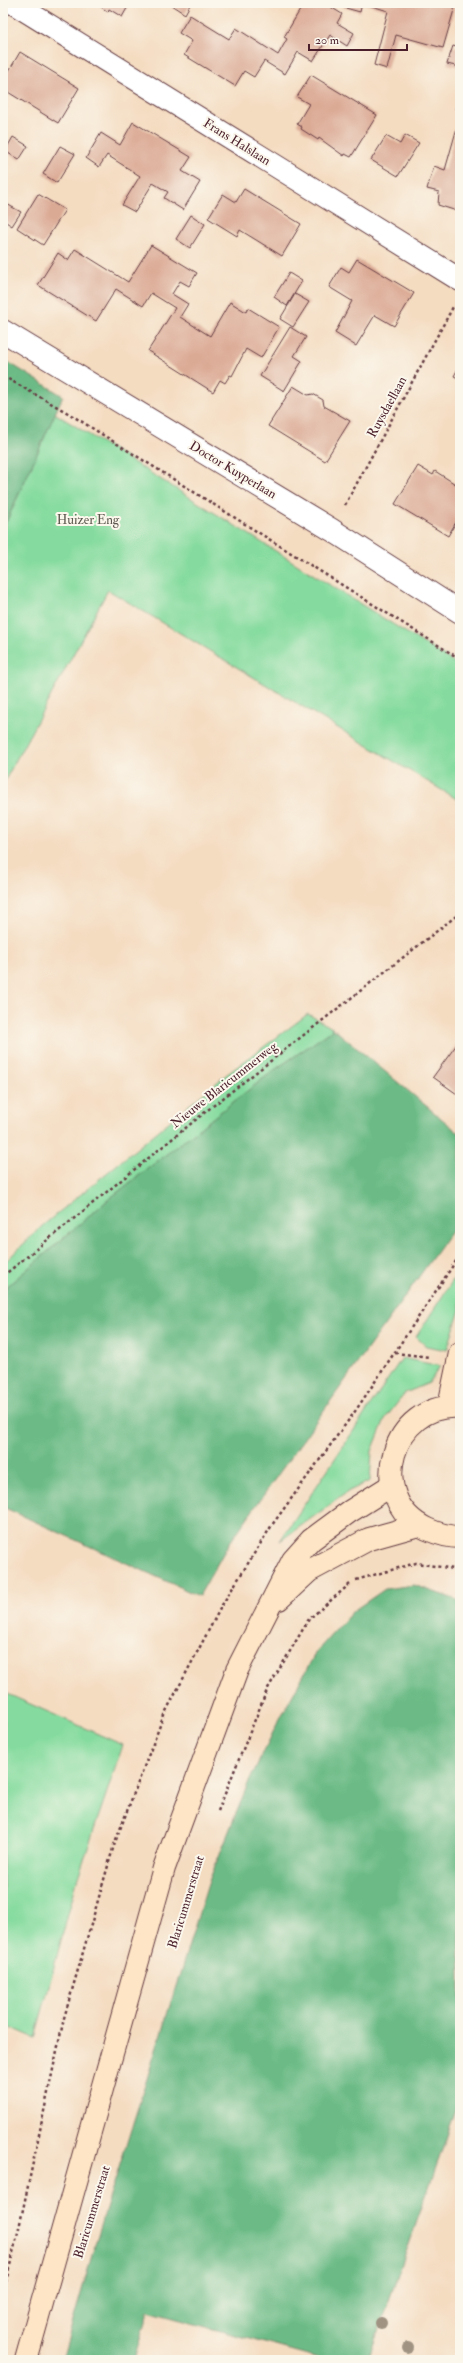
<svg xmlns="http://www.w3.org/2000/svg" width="463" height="2363" viewBox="0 0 463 2363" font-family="'IM FELL Double Pica',serif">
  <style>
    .green { fill: #85db9f; stroke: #687d65 }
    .forest { fill: #6cbb86; stroke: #5b6d58 }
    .building { fill: #dbaa95 }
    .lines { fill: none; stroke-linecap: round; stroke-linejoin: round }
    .street-casing { stroke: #643b42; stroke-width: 24 }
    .secondary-casing { stroke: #643b42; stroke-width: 24 }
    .path { stroke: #643b42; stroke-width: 2.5; stroke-dasharray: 3 3; stroke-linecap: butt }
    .street { stroke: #fff; stroke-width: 22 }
    .secondary { stroke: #fde5c5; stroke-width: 22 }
    .tree { fill: #a09382 }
    .labels { text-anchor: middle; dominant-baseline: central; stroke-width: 4; stroke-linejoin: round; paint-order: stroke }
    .street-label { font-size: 13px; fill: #4a1f2b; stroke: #fbf7ec }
    .park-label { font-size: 13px; fill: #5c574e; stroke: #fbf7ec }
  </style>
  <rect width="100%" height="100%" fill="#fbf7ec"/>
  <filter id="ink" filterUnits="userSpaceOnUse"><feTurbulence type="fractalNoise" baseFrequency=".025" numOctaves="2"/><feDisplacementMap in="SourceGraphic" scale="8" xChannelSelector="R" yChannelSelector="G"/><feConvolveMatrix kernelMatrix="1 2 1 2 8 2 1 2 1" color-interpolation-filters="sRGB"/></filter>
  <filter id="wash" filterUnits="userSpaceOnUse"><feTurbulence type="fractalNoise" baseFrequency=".012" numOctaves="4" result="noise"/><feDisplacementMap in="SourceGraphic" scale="16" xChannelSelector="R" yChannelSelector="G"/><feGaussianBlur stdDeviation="0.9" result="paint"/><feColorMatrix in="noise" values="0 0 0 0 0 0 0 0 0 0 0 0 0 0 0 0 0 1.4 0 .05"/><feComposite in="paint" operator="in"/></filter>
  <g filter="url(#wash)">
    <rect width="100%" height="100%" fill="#f4dcc1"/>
    <g class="green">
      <path d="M 3,383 L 56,414 L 460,666 L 460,801 L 108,590 L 3,784 L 3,529 L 45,436 Z"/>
      <path d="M 308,1014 L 334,1029 L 273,1071 L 109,1199 L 3,1290 L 3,1264 L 41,1227 L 226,1075 Z"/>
      <path d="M 460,1269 L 460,1310 L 447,1350 L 426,1346 L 416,1337 Z"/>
      <path d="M 402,1358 L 440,1366 L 429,1383 L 405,1393 L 385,1419 L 372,1451 L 370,1481 L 349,1491 L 280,1541 Z"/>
      <path d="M 3,1692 L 123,1745 L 78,1877 L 35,2038 L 3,2024 Z"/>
    </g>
    <g class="forest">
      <path d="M 3,359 L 63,396 L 3,529 Z"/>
      <path d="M 334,1029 L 460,1134 L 460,1219 L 228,1545 L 199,1596 L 3,1507 L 3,1290 L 109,1199 L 273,1071 Z"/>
      <path d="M 414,1585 L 460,1601 L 460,2099 L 368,2360 L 326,2360 L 148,2311 L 134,2360 L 62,2360 L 96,2241 L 209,1881 L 247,1786 L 277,1724 L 316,1652 L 353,1611 L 385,1589 Z"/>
    </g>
    <g id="blocks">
      <g class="building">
        <path d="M 96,3 L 130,3 L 122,17 L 109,9 L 108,12 Z"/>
        <path d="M 173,3 L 191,3 L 185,14 L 171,5 Z"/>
        <path d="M 301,3 L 330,3 L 329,6 L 342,14 L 337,23 L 354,33 L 347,46 L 330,35 L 313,61 L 298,52 L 285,74 L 264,61 L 254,77 L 244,71 L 235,86 L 184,55 L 192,41 L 179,33 L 190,15 L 229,39 L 236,28 L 278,55 L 287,39 L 284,37 L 300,10 Z"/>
        <path d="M 344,3 L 362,3 L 360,12 L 342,7 Z"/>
        <path d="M 362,3 L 456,3 L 443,48 L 396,35 L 387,69 L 374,65 L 388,11 Z"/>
        <path d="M 453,46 L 460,48 L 460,67 L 447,64 Z"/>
        <path d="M 20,52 L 79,88 L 58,123 L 3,89 L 3,81 Z"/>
        <path d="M 311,75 L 377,115 L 351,157 L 345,154 L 344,156 L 319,138 L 318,140 L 301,129 L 302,127 L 297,124 L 309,104 L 297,97 Z"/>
        <path d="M 459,92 L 460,92 L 460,110 L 455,109 Z"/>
        <path d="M 460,117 L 460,212 L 438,205 L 439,192 L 427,189 L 434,166 L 445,170 Z"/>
        <path d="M 133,122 L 191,157 L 182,171 L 200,182 L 183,210 L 164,198 L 168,192 L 153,183 L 135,212 L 122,205 L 140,176 L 107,155 L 99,167 L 86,158 L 101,133 L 120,145 Z"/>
        <path d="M 405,135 L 419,143 L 398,176 L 371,160 L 386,136 L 400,144 Z"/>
        <path d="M 13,137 L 28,146 L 19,160 L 5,151 Z"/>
        <path d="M 60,146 L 75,154 L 57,183 L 43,174 Z"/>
        <path d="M 244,189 L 301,224 L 282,256 L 240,230 L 237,236 L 208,218 L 223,194 L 236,202 Z"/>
        <path d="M 38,194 L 65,210 L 43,245 L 17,228 Z"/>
        <path d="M 3,202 L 21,212 L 12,226 L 3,220 Z"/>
        <path d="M 191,215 L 205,224 L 190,248 L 176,239 Z"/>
        <path d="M 151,245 L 197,273 L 189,286 L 180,281 L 172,294 L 188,304 L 180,317 L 210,336 L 230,302 L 246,312 L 248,308 L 279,327 L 261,358 L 246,349 L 232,376 L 230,375 L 225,383 L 220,380 L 213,392 L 148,351 L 175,308 L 151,293 L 143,306 L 116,289 L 96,321 L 38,285 L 58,253 L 68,260 L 75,249 L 128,282 Z"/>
        <path d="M 357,259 L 414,293 L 394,326 L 375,315 L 356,346 L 335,333 L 352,301 L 329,287 L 341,267 L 349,272 Z"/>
        <path d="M 289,273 L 302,281 L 287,306 L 274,297 Z"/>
        <path d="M 295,294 L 309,302 L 293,327 L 280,319 Z"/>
        <path d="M 290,327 L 306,337 L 294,356 L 302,361 L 284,391 L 260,376 Z"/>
        <path d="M 460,365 L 460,379 L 454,376 Z"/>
        <path d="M 293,386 L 308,395 L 313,394 L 323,400 L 324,406 L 350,421 L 325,461 L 268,426 Z"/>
        <path d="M 418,466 L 433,475 L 435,471 L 460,487 L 460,515 L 448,536 L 395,504 Z"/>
        <path d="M 460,1040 L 460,1090 L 457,1094 L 433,1077 Z"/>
      </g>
    </g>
  </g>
  <g filter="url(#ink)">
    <use href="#blocks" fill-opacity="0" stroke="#643b42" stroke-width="1"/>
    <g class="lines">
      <g class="street-casing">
        <g id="street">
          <path d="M 13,3 L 460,280"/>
          <path d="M 3,331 L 332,530 L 460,612"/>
        </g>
      </g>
      <g class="secondary-casing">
        <g id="secondary">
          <path d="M 449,1406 L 460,1353"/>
          <path d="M 460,1407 C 392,1401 363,1499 427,1529 C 438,1534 448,1537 460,1537"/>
          <path d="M 279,1599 L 309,1571 L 369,1539 L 419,1525"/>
          <path d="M 26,2360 L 164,1868 L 237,1670 L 293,1560 L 311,1540 L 349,1512 L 392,1485"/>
        </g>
      </g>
      <g class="path">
        <path d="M 3,376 L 68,413 L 460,659"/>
        <path d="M 345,505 L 453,307"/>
        <path d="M 3,1276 L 209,1109 L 460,913"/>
        <path d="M 395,1353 L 430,1357"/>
        <path d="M 356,1580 L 416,1563 L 460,1570"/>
        <path d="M 218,1811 L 267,1690 L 309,1619 L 350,1584"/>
        <path d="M 3,2294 L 19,2228 L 64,2018 L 114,1845 L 164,1715 L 222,1605 L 272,1525 L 356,1410 L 460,1255"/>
      </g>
      <use href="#street" class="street"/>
      <use href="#secondary" class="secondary"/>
    </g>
    <g class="tree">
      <circle cx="381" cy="2323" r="6"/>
      <circle cx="408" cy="2348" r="6"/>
    </g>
  </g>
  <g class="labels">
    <g class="street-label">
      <text transform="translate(237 142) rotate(32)">Frans Halslaan</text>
      <text transform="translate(387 407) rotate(-61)">Ruysdaellaan</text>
      <text transform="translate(233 470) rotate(31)">Doctor Kuyperlaan</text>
      <text transform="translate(224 1085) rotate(-38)">Nieuwe Blaricummerweg</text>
      <text transform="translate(186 1902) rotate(-73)">Blaricummerstraat</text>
      <text transform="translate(92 2212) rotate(-73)">Blaricummerstraat</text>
    </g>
    <g class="park-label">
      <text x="88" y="520">Huizer Eng</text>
    </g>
  </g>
  <rect width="463" height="2363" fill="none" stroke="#fbf7ec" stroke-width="16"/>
  <path d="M309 44v6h98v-6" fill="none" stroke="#4a1f2b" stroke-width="2"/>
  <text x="315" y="44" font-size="12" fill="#4a1f2b" stroke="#fbf7ec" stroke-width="3" paint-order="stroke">20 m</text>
</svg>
